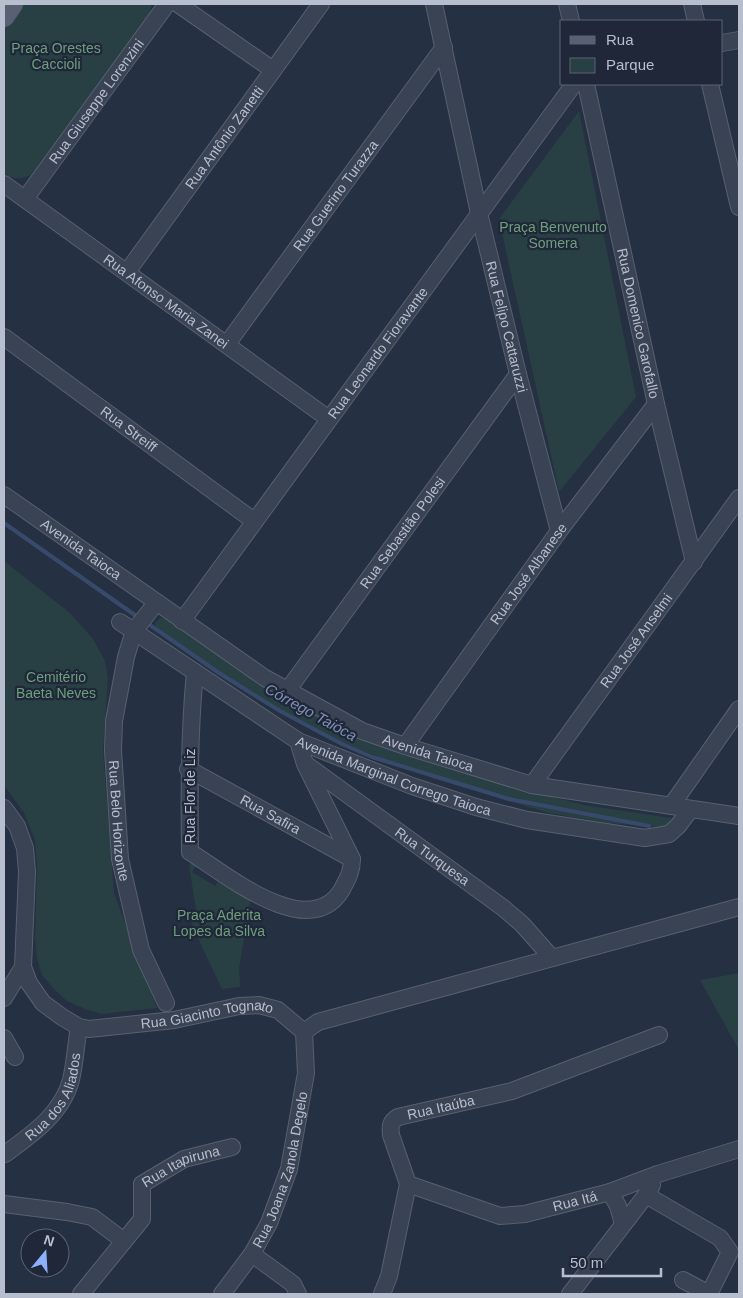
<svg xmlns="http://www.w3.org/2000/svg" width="743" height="1298" viewBox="0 0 743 1298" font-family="Arial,sans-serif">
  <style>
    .green { fill: #283f44 }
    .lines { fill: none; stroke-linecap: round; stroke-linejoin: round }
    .stream { stroke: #384a6b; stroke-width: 4 }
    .minor-casing { stroke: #586070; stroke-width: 18 }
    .major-casing { stroke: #444b5c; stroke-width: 21 }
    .minor { stroke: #3a4353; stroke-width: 16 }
    .major { stroke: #586173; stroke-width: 20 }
    .labels { text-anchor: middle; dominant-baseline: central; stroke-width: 4.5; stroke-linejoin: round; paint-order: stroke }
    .park-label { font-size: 14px; fill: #6e9f7c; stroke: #1f2738 }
    .street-label { font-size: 14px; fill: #b7becd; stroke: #1f2738 }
    .water-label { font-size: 15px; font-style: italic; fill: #7d91b5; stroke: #1f2738 }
  </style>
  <rect width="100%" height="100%" fill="#263043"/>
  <g class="green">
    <path d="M 21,4 L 152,4 L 149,16 L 37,170 C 26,180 15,181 4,173 L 4,27 Z"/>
    <path d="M 579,111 L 636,397 L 559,492 L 499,219 Z"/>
    <path d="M 4,561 L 70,613 L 93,639 L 105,661 L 108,678 L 103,750 L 114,893 L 157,1008 L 101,1014 L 85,1009 L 67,1001 L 54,989 L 42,975 L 37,958 L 35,939 L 37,865 L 35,840 L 24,813 L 4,785 Z"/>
    <path d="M 160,618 L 166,619 L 261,684 L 306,710 L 364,739 L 413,757 L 483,779 L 584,805 L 672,818 L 673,820 L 671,825 L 659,827 L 606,823 L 549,813 L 435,779 L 333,739 L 267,703 L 204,662 L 156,627 L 155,623 Z"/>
    <path d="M 193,862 L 197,864 L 192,872 L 215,886 L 220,878 L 251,897 L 239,968 L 240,987 L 222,989 L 193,928 L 189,911 L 196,910 L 189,865 Z"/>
    <path d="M 739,973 L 739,1050 L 700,980 Z"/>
  </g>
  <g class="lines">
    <g class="stream">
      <path d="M 4,523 L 139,618"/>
      <path d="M 147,623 L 219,673 L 280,711 L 342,744 L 372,757 L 509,799 L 649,826"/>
    </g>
    <g class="minor-casing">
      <g id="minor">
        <path d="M 178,4 L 273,70"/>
        <path id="s1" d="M 434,4 L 479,213 L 518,374 L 559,531"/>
        <path d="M 567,4 L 571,21"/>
        <path d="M 692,4 L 696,21"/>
        <path d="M 722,43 L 739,40"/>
        <path id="s2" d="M 586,84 L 656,404 L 694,562"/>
        <path d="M 710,84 L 739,207"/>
        <path id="s3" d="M 4,184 L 329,419"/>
        <path id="s4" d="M 25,199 L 167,4"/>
        <path id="s5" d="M 127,272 L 321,4"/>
        <path id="s6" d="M 4,337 L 254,521"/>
        <path id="s7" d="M 227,344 L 444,47"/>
        <path id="s8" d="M 4,495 L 265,678 L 362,731 L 405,746 L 532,785 L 739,816"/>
        <path id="s9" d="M 156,603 L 134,631 L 126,657 L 114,721 L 113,750 L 120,859 L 141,950 L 166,1003"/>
        <path id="s10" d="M 182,621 L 574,84"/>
        <path id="s11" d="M 120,622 L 298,741 L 412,786 L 476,807 L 527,820 L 645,838 L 669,834 L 678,826 L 690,810"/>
        <path d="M 195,672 C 189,732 189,791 190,852 C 224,873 308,943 341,891 C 347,880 352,872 352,859 L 305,764 L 298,741"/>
        <path id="s12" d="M 287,691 L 518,374"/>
        <path id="s13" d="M 405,746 L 559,531 L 656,404"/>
        <path id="s14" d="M 307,765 L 502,907 L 522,924 L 552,958"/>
        <path id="s15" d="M 188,769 L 352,859"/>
        <path id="s16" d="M 532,785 L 739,498"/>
        <path d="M 671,806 L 739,709"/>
        <path id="s17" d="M 4,808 L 17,826 L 25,848 L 27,872 L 23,967 L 29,983 L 43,1003 L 62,1017 L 79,1027 L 89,1029 L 174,1020 L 239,1006 L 259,1005 L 278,1010 L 304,1032"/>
        <path d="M 4,998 L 23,967"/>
        <path d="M 304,1032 L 318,1022 L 739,907"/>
        <path d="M 4,1038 L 15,1057"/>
        <path id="s18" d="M 5,1154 C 31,1135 62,1114 71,1080 C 75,1063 76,1044 79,1027"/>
        <path id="s19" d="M 408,1184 L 500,1216 L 525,1214 L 610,1192 L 658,1174 L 739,1149"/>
        <path d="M 610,1192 L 618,1206 L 623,1224"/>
        <path d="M 646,1195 L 720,1238 L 730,1252 L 709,1294"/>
        <path d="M 4,1204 L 67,1212 L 92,1217 L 124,1241"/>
        <path d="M 252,1254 L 293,1284 L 298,1294"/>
        <path d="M 683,1280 L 709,1294"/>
        <path id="s20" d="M 81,1294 L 142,1219 L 142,1184 L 184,1159 L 232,1147"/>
        <path id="s21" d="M 222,1294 L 252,1254 L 269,1223 L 289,1169 L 306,1073 L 304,1032"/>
        <path id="s22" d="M 382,1294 L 389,1276 L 408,1184 L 391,1135 C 390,1126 390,1122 398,1117 L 512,1091 L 659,1035"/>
        <path d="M 570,1294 L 646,1195 L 652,1185"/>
      </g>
    </g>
    <g class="major-casing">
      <path id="major" d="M 4,17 L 13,4"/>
    </g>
    <use href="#minor" class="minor"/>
    <use href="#major" class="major"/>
  </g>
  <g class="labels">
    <g class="park-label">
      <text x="56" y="48">Praça Orestes<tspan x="56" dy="16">Caccioli</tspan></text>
      <text x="553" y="227">Praça Benvenuto<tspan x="553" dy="16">Somera</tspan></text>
      <text x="56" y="677">Cemitério<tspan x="56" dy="16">Baeta Neves</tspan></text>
      <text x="219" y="915">Praça Aderita<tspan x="219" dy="16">Lopes da Silva</tspan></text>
    </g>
    <g class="street-label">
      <text stroke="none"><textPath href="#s4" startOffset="121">Rua Giuseppe Lorenzini</textPath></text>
      <text stroke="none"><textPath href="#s5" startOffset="166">Rua Antônio Zanetti</textPath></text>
      <text stroke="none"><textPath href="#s7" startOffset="184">Rua Guerino Turazza</textPath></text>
      <text stroke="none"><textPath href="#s3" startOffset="200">Rua Afonso Maria Zanei</textPath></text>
      <text stroke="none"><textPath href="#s2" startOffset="245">Rua Domenico Garofallo</textPath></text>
      <text stroke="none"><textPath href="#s1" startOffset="331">Rua Felipo Cattaruzzi</textPath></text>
      <text stroke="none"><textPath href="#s10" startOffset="332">Rua Leonardo Fioravante</textPath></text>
      <text stroke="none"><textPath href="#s6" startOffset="155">Rua Streiff</textPath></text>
      <text stroke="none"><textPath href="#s12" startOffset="196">Rua Sebastião Polesi</textPath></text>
      <text stroke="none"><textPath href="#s8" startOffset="94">Avenida Taioca</textPath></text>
      <text stroke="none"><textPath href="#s13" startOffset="212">Rua José Albanese</textPath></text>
      <text stroke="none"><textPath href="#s16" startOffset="178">Rua José Anselmi</textPath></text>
      <text stroke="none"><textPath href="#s8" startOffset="499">Avenida Taioca</textPath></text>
      <text stroke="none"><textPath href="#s11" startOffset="316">Avenida Marginal Corrego Taioca</textPath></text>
      <text transform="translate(190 796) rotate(-90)">Rua Flor de Liz</text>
      <text stroke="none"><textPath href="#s15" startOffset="94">Rua Safira</textPath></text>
      <text stroke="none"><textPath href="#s9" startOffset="228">Rua Belo Horizonte</textPath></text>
      <text stroke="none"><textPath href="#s14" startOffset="155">Rua Turquesa</textPath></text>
      <text stroke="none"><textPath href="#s17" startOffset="379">Rua Giacinto Tognato</textPath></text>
      <text stroke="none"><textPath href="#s18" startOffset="78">Rua dos Aliados</textPath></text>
      <text stroke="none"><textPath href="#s22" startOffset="230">Rua Itaúba</textPath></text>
      <text stroke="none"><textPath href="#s21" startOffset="140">Rua Joana Zanola Degelo</textPath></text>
      <text stroke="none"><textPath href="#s20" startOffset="175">Rua Itapiruna</textPath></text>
      <text stroke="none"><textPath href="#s19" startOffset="174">Rua Itá</textPath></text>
    </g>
    <g class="water-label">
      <text transform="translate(311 712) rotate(29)">Córrego Taióca</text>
    </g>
  </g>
  <rect width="743" height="1298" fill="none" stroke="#b7becd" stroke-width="10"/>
  <rect x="560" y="20" width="162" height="65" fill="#1f2738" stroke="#5c6374"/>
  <rect x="570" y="36" width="25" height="8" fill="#586173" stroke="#5c6374"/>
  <text x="606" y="45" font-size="15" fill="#b7becd">Rua</text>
  <rect x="570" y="58" width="25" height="15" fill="#283f44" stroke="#5c6374"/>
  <text x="606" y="70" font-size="15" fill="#b7becd">Parque</text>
  <g transform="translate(45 1253) rotate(18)"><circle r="24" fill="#1f2738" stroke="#5c6374"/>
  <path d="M0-4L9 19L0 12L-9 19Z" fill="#8db0fc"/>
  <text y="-8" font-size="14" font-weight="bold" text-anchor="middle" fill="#b7becd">N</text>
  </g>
  <path d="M563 1268v8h98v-8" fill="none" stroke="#b7becd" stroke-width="2.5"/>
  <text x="570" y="1268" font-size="15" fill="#b7becd" stroke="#1f2738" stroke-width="4" paint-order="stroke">50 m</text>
</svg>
